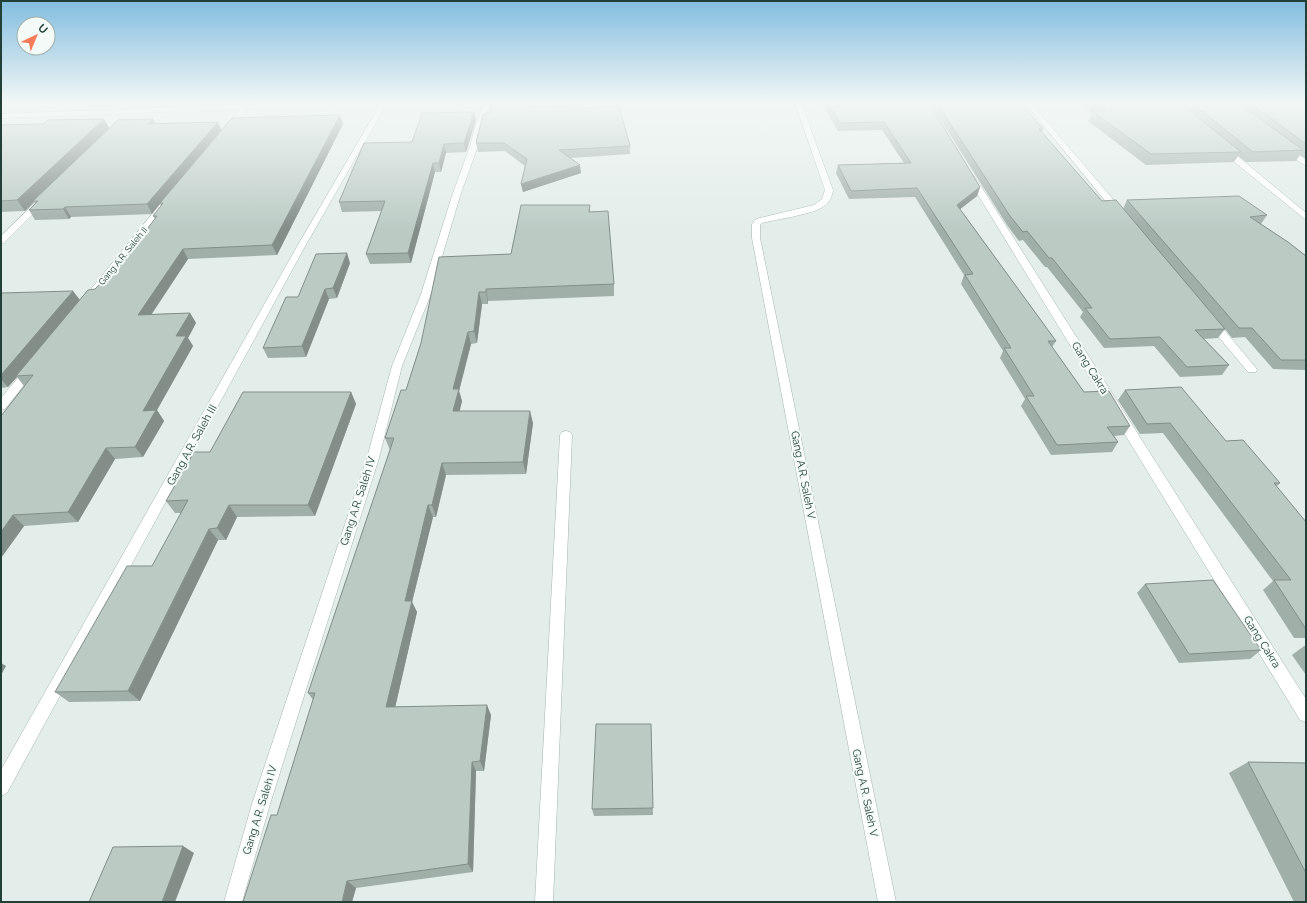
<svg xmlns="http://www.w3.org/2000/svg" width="1307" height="903" viewBox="0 0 1307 903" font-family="Raleway,sans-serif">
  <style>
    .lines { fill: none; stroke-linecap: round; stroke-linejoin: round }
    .minor-casing { stroke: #a5b6b0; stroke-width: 1 }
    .minor { fill: #fff; fill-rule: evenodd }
    .wall { fill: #a1afa9 }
    .shaded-wall { fill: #838e89 }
    .building { fill: #bbcbc4; stroke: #838e89 }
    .labels { text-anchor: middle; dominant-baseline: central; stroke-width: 4; stroke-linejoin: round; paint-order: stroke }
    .far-street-label { font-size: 9px; fill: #224037; stroke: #f4faf7 }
    .street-label { font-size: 11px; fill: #224037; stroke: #f4faf7 }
  </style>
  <rect width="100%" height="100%" fill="#e3ede9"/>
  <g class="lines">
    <g class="minor-casing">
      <g id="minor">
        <path d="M 288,103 L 341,103 L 338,105 L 248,108 L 225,132 L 221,130 L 241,109 L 1,118 L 1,114 Z"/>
        <path d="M 381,103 L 387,103 L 303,250 L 7,793 L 1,796 L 1,770 L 295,250 Z"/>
        <path d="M 485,103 L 491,103 L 483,121 L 478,146 L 460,196 L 431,294 L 402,366 L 379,458 L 270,804 L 242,902 L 224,902 L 252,804 L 367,458 L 392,366 L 421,294 L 452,196 L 470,146 L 477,121 Z"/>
        <path d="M 588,103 L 594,103 L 592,111 L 587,110 Z"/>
        <path d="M 795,103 L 801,103 L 833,190 C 832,198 828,204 821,208 C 808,215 778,219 762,223 L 760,225 L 760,238 L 896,902 L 878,902 L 752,238 L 752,224 L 756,219 L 814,205 L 822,199 L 825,190 Z"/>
        <path d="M 1025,103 L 1031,103 L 1123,211 L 1123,215 L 1117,215 Z"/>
        <path d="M 1283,147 L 1289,147 L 1306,160 L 1306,166 L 1283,151 Z"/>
        <path d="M 1222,148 L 1228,148 L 1306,213 L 1306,220 L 1222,152 Z"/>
        <path d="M 968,175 L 975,177 L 1306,699 L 1306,722 L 1300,720 L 967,177 Z"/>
        <path d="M 38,200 L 45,202 L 4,243 L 1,244 L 1,236 Z"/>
        <path d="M 161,203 L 168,205 L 93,298 L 87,298 L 85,296 L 87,294 Z"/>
        <path d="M 1211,318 L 1215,319 L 1256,368 L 1257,370 L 1256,372 L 1248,372 L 1207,323 L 1206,321 Z"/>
        <path d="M 31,365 L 35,367 L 36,369 L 35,371 L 5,409 L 1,410 L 1,398 L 27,367 Z"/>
        <path d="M 566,431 L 570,432 L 572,435 L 553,902 L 535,902 L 560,435 L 562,432 Z"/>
      </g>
    </g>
    <use href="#minor" class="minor"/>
  </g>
  <g class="wall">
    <path d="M 491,103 L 536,103 L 536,107 L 580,108 L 630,146 L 630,154 L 570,158 L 581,173 L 523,192 L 521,184 L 525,166 L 505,151 L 478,152 L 476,143 L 490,112 Z"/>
    <path d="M 822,103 L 929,103 L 980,187 L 977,196 L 960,209 L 1056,341 L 1052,347 L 1084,392 L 1130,426 L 1124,435 L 1114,436 L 1118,442 L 1112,452 L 1051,455 L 1021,406 L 1025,399 L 1000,358 L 1003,351 L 961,284 L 964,275 L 915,197 L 849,199 L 836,173 L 838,165 L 904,163 L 882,130 L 838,131 Z"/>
    <path d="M 930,103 L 1021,103 L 1043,129 L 1042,133 L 1102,201 L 1123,209 L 1127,200 L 1267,215 L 1261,224 L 1306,256 L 1306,370 L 1273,369 L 1245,337 L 1232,338 L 1225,329 L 1218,338 L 1204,339 L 1229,365 L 1222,375 L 1180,377 L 1154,346 L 1104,348 L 1080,317 L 1083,312 L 1047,267 L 1045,267 L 1023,240 L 1019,241 L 1007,225 Z"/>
    <path d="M 1077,103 L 1306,103 L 1306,159 L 1300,155 L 1296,161 L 1246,162 L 1238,156 L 1234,162 L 1146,165 L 1088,121 L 1092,113 Z"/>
    <path d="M 153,119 L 155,123 L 218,122 L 221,130 L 343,124 L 277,255 L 188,259 L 152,314 L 190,313 L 196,323 L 188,338 L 193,346 L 157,410 L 164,421 L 143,457 L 115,459 L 78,522 L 24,526 L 1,558 L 1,417 L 24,386 L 17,377 L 8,387 L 1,388 L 1,293 L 80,300 L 106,283 L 155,219 L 153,216 L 161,206 L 160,204 L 152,214 L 71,217 L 69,219 L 35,220 L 29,210 L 35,204 L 34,202 L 25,211 L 1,212 L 1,125 L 109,128 Z"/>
    <path d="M 476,120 L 466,152 L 446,153 L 441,172 L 435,172 L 411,263 L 370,264 L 366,254 L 382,211 L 342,212 L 339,202 L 412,142 Z"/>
    <path d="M 590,205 L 590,212 L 614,284 L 614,296 L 488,301 L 488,304 L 482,304 L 477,343 L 471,344 L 459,391 L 462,401 L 459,411 L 533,423 L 526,474 L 446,475 L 436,517 L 433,517 L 412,602 L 417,612 L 395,707 L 491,715 L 484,771 L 476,771 L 473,872 L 356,888 L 352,902 L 277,815 L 313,700 L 308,693 L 390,450 L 385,438 L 406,390 L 421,343 L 511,254 Z"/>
    <path d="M 350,263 L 337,298 L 329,299 L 306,357 L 268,358 L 263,348 Z"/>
    <path d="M 1125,390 L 1226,441 L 1280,483 L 1276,487 L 1306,522 L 1306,638 L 1294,638 L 1263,590 L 1273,581 L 1163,433 L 1140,434 L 1118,400 Z"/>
    <path d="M 351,392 L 356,404 L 315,516 L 237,517 L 226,540 L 218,540 L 140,701 L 69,702 L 55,692 L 152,566 L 182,513 L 175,513 L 166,501 L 210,452 Z"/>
    <path d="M 1145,584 L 1261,650 L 1250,659 L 1179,663 L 1137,593 Z"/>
    <path d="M 1304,646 L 1306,646 L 1306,675 L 1292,655 Z"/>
    <path d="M 651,724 L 653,815 L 594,816 L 592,809 Z"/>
    <path d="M 1248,762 L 1306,763 L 1306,902 L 1294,902 L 1229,773 Z"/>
  </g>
  <g class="shaded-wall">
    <path d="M 474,112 L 476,120 L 466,152 L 464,143 Z"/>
    <path d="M 340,115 L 343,124 L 277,255 L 272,245 Z"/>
    <path d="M 104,119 L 110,129 L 33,201 L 34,202 L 25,211 L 17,200 Z"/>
    <path d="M 153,119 L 157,127 L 148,124 Z"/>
    <path d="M 218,122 L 221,130 L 160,203 L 160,204 L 152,214 L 147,204 Z"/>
    <path d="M 444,144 L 446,153 L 441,172 L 439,163 Z"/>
    <path d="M 433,163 L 435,172 L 411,263 L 408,253 Z"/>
    <path d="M 580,165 L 581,173 L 523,192 L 521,184 Z"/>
    <path d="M 980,187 L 977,196 L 954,214 L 957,205 Z"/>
    <path d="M 65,207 L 71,217 L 69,219 L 63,209 Z"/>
    <path d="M 183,249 L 188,259 L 144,325 L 138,315 Z"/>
    <path d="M 347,253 L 350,263 L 337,298 L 333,288 Z"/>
    <path d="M 325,289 L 329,299 L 306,357 L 302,346 Z"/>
    <path d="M 486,289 L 488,301 L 488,304 L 486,292 Z"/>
    <path d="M 73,291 L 80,300 L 16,376 L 17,377 L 8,387 L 1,379 L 1,375 Z"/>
    <path d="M 479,292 L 482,304 L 477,343 L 474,331 Z"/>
    <path d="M 190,313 L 196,323 L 188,338 L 193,346 L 157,410 L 164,421 L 143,457 L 135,447 L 143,411 L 176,336 Z"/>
    <path d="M 468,332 L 471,344 L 459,391 L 462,401 L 457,423 L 453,411 L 453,389 Z"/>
    <path d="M 351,392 L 356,404 L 315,516 L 308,505 Z"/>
    <path d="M 530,411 L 533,423 L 526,474 L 523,462 Z"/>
    <path d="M 106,448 L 115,459 L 78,522 L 68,512 Z"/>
    <path d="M 442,463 L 446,475 L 436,517 L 432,505 Z"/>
    <path d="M 229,505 L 237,517 L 226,540 L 217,528 Z"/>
    <path d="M 428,505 L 433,517 L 412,602 L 417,612 L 393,717 L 386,707 L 405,601 Z"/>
    <path d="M 13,515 L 24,526 L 1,558 L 1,532 Z"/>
    <path d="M 209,529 L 218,540 L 140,701 L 128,691 Z"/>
    <path d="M 1,663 L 6,666 L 1,675 Z"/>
    <path d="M 487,705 L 491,715 L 484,771 L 480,761 Z"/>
    <path d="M 472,762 L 476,771 L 473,872 L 468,864 Z"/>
    <path d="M 183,846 L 194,853 L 175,902 L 162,902 Z"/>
    <path d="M 347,881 L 356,888 L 352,902 L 342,902 Z"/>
  </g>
  <g class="building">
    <path d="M 491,103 L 535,103 L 534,107 L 579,105 L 580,108 L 619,106 L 630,146 L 559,150 L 580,165 L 521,184 L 527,159 L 504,143 L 476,143 L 483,114 L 490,112 Z"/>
    <path d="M 828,103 L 929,103 L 980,187 L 957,205 L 1056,341 L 1048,341 L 1084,392 L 1109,391 L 1130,426 L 1107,427 L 1118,442 L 1057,445 L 1026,396 L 1034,396 L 1004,348 L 1011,348 L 965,275 L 973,274 L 917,188 L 851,191 L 838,165 L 911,163 L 884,122 L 840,123 Z"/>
    <path d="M 937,103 L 1021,103 L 1043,129 L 1039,129 L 1102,201 L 1116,200 L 1225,329 L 1195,330 L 1229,365 L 1187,367 L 1160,337 L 1110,339 L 1085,308 L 1092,308 L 1052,258 L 1049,258 L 1027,231 L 1023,232 L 1010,216 Z"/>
    <path d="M 1095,103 L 1180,103 L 1241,152 L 1151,154 L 1092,111 L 1107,111 Z"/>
    <path d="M 1192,103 L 1238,103 L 1303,150 L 1253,152 Z"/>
    <path d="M 1250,103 L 1306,103 L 1306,144 Z"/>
    <path d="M 474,112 L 464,143 L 444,144 L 439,163 L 433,163 L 408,253 L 366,254 L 385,201 L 339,202 L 364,143 L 412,142 L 422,113 Z"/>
    <path d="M 340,115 L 272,245 L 183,249 L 138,315 L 190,313 L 176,336 L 186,336 L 143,411 L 156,410 L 135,447 L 106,448 L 68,512 L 13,515 L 1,532 L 1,416 L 33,375 L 16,376 L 88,290 L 95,289 L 100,284 L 106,283 L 157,216 L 153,216 L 163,203 L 160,203 L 232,118 Z"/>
    <path d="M 104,119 L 17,200 L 1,201 L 1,125 L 44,124 L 48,120 Z"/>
    <path d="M 153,119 L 148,124 L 218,122 L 147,204 L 65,207 L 63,209 L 29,210 L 38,201 L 33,201 L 118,120 Z"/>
    <path d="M 1239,196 L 1267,215 L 1250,217 L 1288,242 L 1306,256 L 1306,360 L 1281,360 L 1252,328 L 1239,328 L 1127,200 Z"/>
    <path d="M 521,205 L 590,205 L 589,212 L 608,211 L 614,284 L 486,289 L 486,292 L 479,292 L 474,331 L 468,332 L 453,389 L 459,389 L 453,411 L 530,411 L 523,462 L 442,463 L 432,505 L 428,505 L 405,601 L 412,601 L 386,707 L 487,705 L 480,761 L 472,762 L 468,864 L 347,881 L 342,902 L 243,902 L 271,815 L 277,815 L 315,693 L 308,693 L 394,438 L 385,438 L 401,390 L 406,390 L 421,343 L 439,257 L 511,254 Z"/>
    <path d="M 347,253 L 333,288 L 325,289 L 302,346 L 263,348 L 286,297 L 298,297 L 316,254 Z"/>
    <path d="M 73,291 L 1,375 L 1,293 Z"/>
    <path d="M 1181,387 L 1226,441 L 1243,440 L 1280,483 L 1274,483 L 1306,522 L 1306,629 L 1274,580 L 1291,580 L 1170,423 L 1147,424 L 1125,390 Z"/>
    <path d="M 243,392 L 351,392 L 308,505 L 229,505 L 217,528 L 209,529 L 128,691 L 55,692 L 127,566 L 152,566 L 188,500 L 166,501 L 194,452 L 210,452 Z"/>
    <path d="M 1213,580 L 1261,650 L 1189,654 L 1145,584 Z"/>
    <path d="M 596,724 L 651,724 L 653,808 L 592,809 Z"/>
    <path d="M 1248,762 L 1306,763 L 1306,873 Z"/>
    <path d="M 183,846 L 162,902 L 89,902 L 113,847 Z"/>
  </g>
  <linearGradient id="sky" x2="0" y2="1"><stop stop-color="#82bde0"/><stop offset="0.45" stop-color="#f2f7f5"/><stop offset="1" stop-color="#f2f7f5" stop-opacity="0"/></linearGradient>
  <rect width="1307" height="229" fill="url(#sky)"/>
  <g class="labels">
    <g class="far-street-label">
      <text transform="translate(123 256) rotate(-51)">Gang A.R. Saleh II</text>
    </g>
    <g class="street-label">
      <text transform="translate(1090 368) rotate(58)">Gang Cakra</text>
      <text transform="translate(192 445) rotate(-61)">Gang A.R. Saleh III</text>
      <text transform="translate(803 475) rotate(79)">Gang A.R. Saleh V</text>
      <text transform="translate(358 501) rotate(-72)">Gang A.R. Saleh IV</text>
      <text transform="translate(1262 642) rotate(58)">Gang Cakra</text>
      <text transform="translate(865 793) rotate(78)">Gang A.R. Saleh V</text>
      <text transform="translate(260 810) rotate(-73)">Gang A.R. Saleh IV</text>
    </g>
  </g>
  <rect width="1307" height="903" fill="none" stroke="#224037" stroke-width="4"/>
  <g transform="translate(36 36) rotate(44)"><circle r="19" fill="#f4faf7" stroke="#a0b0aa"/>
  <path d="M0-3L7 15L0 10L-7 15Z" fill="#f67b58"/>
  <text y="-6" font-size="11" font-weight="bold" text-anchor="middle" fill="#224037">U</text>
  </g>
</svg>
